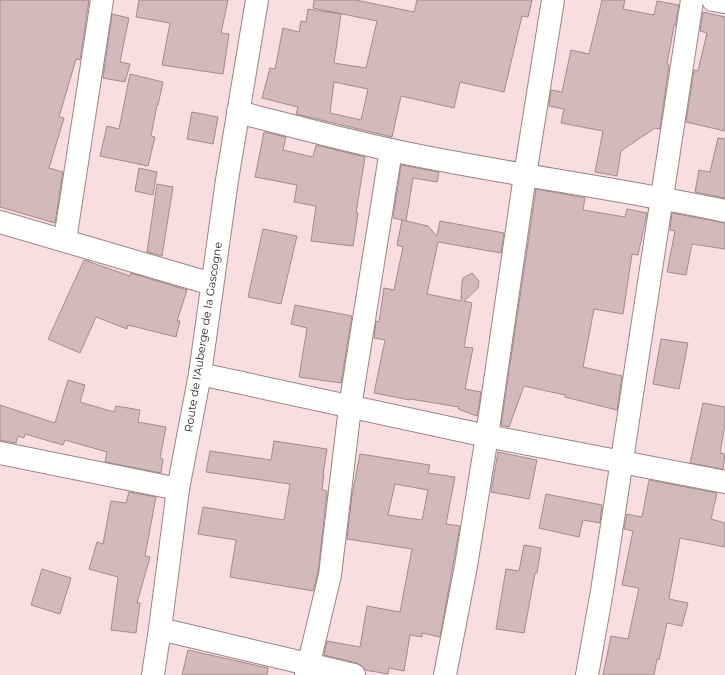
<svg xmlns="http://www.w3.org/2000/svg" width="725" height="675" viewBox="0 0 725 675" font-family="Montserrat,sans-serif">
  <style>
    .building { fill: #d2b9bb; stroke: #a28b8c; fill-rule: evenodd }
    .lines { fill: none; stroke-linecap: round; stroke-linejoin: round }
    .street-casing { stroke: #9b8485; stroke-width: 24 }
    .secondary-casing { stroke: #9b8485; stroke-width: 24 }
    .street { stroke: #fff; stroke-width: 22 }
    .secondary { stroke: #fff; stroke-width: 22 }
    .labels { text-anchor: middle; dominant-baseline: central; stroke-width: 4; stroke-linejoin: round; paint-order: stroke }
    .street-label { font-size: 11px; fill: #2e2526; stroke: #fff }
  </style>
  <rect width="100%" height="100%" fill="#f8dee0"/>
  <g class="building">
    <path d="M 0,0 L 89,0 L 80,60 L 76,59 L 59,117 L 64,118 L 49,168 L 63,172 L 55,223 L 0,207 Z"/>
    <path d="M 139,0 L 228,0 L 221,33 L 229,34 L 223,74 L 162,65 L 170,23 L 136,17 Z"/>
    <path d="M 314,0 L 356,0 L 414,12 L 417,0 L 532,0 L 528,17 L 522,16 L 504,92 L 460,82 L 454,108 L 401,96 L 392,137 L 296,114 L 298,107 L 262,98 L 270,68 L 275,69 L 283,28 L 299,32 L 301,21 L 306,22 L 308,9 L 341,14 L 334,63 L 366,68 L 377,21 L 313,8 ZM 334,82 L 368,89 L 361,120 L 330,113 Z"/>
    <path d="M 602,0 L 625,0 L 623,9 L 654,15 L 657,1 L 679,5 L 675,26 L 674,26 L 667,64 L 669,65 L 660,129 L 655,128 L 621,151 L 617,176 L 595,172 L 603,131 L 561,123 L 564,109 L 549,106 L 551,90 L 562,92 L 571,50 L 589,54 Z"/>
    <path d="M 703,12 L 725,17 L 725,131 L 686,122 L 694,70 L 698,71 L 707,33 L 700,31 Z"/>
    <path d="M 112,14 L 129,18 L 120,62 L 130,64 L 125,82 L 103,78 Z"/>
    <path d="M 130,74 L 163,82 L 158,105 L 157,105 L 151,136 L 155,137 L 148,166 L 100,156 L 107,126 L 119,129 Z"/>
    <path d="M 192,112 L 218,117 L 213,144 L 187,139 Z"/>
    <path d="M 264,132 L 286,137 L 283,150 L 313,157 L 316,145 L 365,157 L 356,213 L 358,213 L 353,246 L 311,241 L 316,206 L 294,202 L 297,185 L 255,177 Z"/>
    <path d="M 718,138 L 725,139 L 725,198 L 695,192 L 699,170 L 710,172 Z"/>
    <path d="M 401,165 L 439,172 L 437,182 L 413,178 L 406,221 L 393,218 Z"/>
    <path d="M 139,168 L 157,172 L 153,195 L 135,191 Z"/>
    <path d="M 157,184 L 173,187 L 162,256 L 147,252 Z"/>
    <path d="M 536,189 L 585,198 L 583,210 L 625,217 L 627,209 L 647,213 L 638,255 L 632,254 L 623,314 L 594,309 L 583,367 L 622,376 L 617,410 L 565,397 L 565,395 L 524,386 L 509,427 L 501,425 Z"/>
    <path d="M 672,213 L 725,223 L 725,249 L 692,244 L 686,275 L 667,272 L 675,231 L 670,230 Z"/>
    <path d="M 402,220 L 428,226 L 437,236 L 440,221 L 504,233 L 501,253 L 438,242 L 427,294 L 461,301 L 462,281 L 463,278 L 472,273 L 479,281 L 478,288 L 464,301 L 472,303 L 464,347 L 473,348 L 465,389 L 481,392 L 477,416 L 458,409 L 459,407 L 410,399 L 410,400 L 374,393 L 385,340 L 374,338 L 376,321 L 379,322 L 384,288 L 394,290 L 403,247 L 397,245 Z"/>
    <path d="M 263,229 L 297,236 L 281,304 L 248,297 Z"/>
    <path d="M 84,260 L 130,276 L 131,273 L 187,290 L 177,321 L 180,321 L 176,337 L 128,325 L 127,329 L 96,317 L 80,353 L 48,339 Z"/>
    <path d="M 295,305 L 352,316 L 341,383 L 299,377 L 307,328 L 291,324 Z"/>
    <path d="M 661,339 L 688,343 L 679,389 L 653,384 Z"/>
    <path d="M 68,380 L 85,385 L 80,402 L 114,412 L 116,406 L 140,410 L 138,422 L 166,427 L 160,458 L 163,459 L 161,473 L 105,462 L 107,452 L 65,440 L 63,445 L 25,434 L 24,438 L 18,436 L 16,443 L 0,440 L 0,405 L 55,423 Z"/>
    <path d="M 703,403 L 725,407 L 725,424 L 720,453 L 725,454 L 723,469 L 690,463 Z"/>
    <path d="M 274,441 L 327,449 L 323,474 L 324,474 L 322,490 L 327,491 L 318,573 L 313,591 L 230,577 L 236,540 L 198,534 L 203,507 L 284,520 L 290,484 L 206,472 L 210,451 L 271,460 Z"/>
    <path d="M 498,452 L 537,460 L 529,499 L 491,492 Z"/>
    <path d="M 360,454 L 430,465 L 428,473 L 455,477 L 446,524 L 460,526 L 440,637 L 422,633 L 422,637 L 410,635 L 404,671 L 389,668 L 388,674 L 365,670 L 362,666 L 357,663 L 324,655 L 327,641 L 360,647 L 367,606 L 400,612 L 412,549 L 347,539 L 352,495 ZM 395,484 L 428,490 L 422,520 L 388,515 Z"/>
    <path d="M 649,480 L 717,493 L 711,519 L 725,523 L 725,547 L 680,538 L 669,599 L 688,603 L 682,626 L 667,623 L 659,660 L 657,659 L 654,675 L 603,675 L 611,636 L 628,639 L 639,588 L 622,585 L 633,531 L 624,529 L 627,514 L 642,517 Z"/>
    <path d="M 129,492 L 156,497 L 145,556 L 150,557 L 137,603 L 140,603 L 136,633 L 111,630 L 118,577 L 89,569 L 97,542 L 103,544 L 111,501 L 126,503 Z"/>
    <path d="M 546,494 L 602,505 L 600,523 L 583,520 L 579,537 L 539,528 Z"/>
    <path d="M 524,545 L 541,548 L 537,573 L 535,573 L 524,633 L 496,629 L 506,569 L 519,571 Z"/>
    <path d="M 42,569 L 71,578 L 60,614 L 31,605 Z"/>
    <path d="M 188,650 L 268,668 L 267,675 L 182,675 Z"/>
  </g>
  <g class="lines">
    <g class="street-casing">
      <g id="street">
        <path d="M 713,0 L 725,2"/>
        <path d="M 238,112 C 289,125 340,139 391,150 C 502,174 614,187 725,211"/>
        <path d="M 0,222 L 212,284"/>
        <path d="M 65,240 L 102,0"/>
        <path d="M 200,374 L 487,436 L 725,482"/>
        <path d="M 0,453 L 178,489"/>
        <path d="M 160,629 L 354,675"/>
        <path d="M 306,675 L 330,575 L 350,407 L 391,150"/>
        <path d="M 445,675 L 466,566 L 487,436 L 525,175 L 553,0"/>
        <path d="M 587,675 L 602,591 L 692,0"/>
      </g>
    </g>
    <g class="secondary-casing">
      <path id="secondary" d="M 153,675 L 160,629 L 178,489 L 200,374 L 227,180 L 257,0"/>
    </g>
    <use href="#street" class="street"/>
    <use href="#secondary" class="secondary"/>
  </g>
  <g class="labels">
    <g class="street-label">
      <text transform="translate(203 337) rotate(-81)">Route de l'Auberge de la Gascogne</text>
    </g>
  </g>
</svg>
